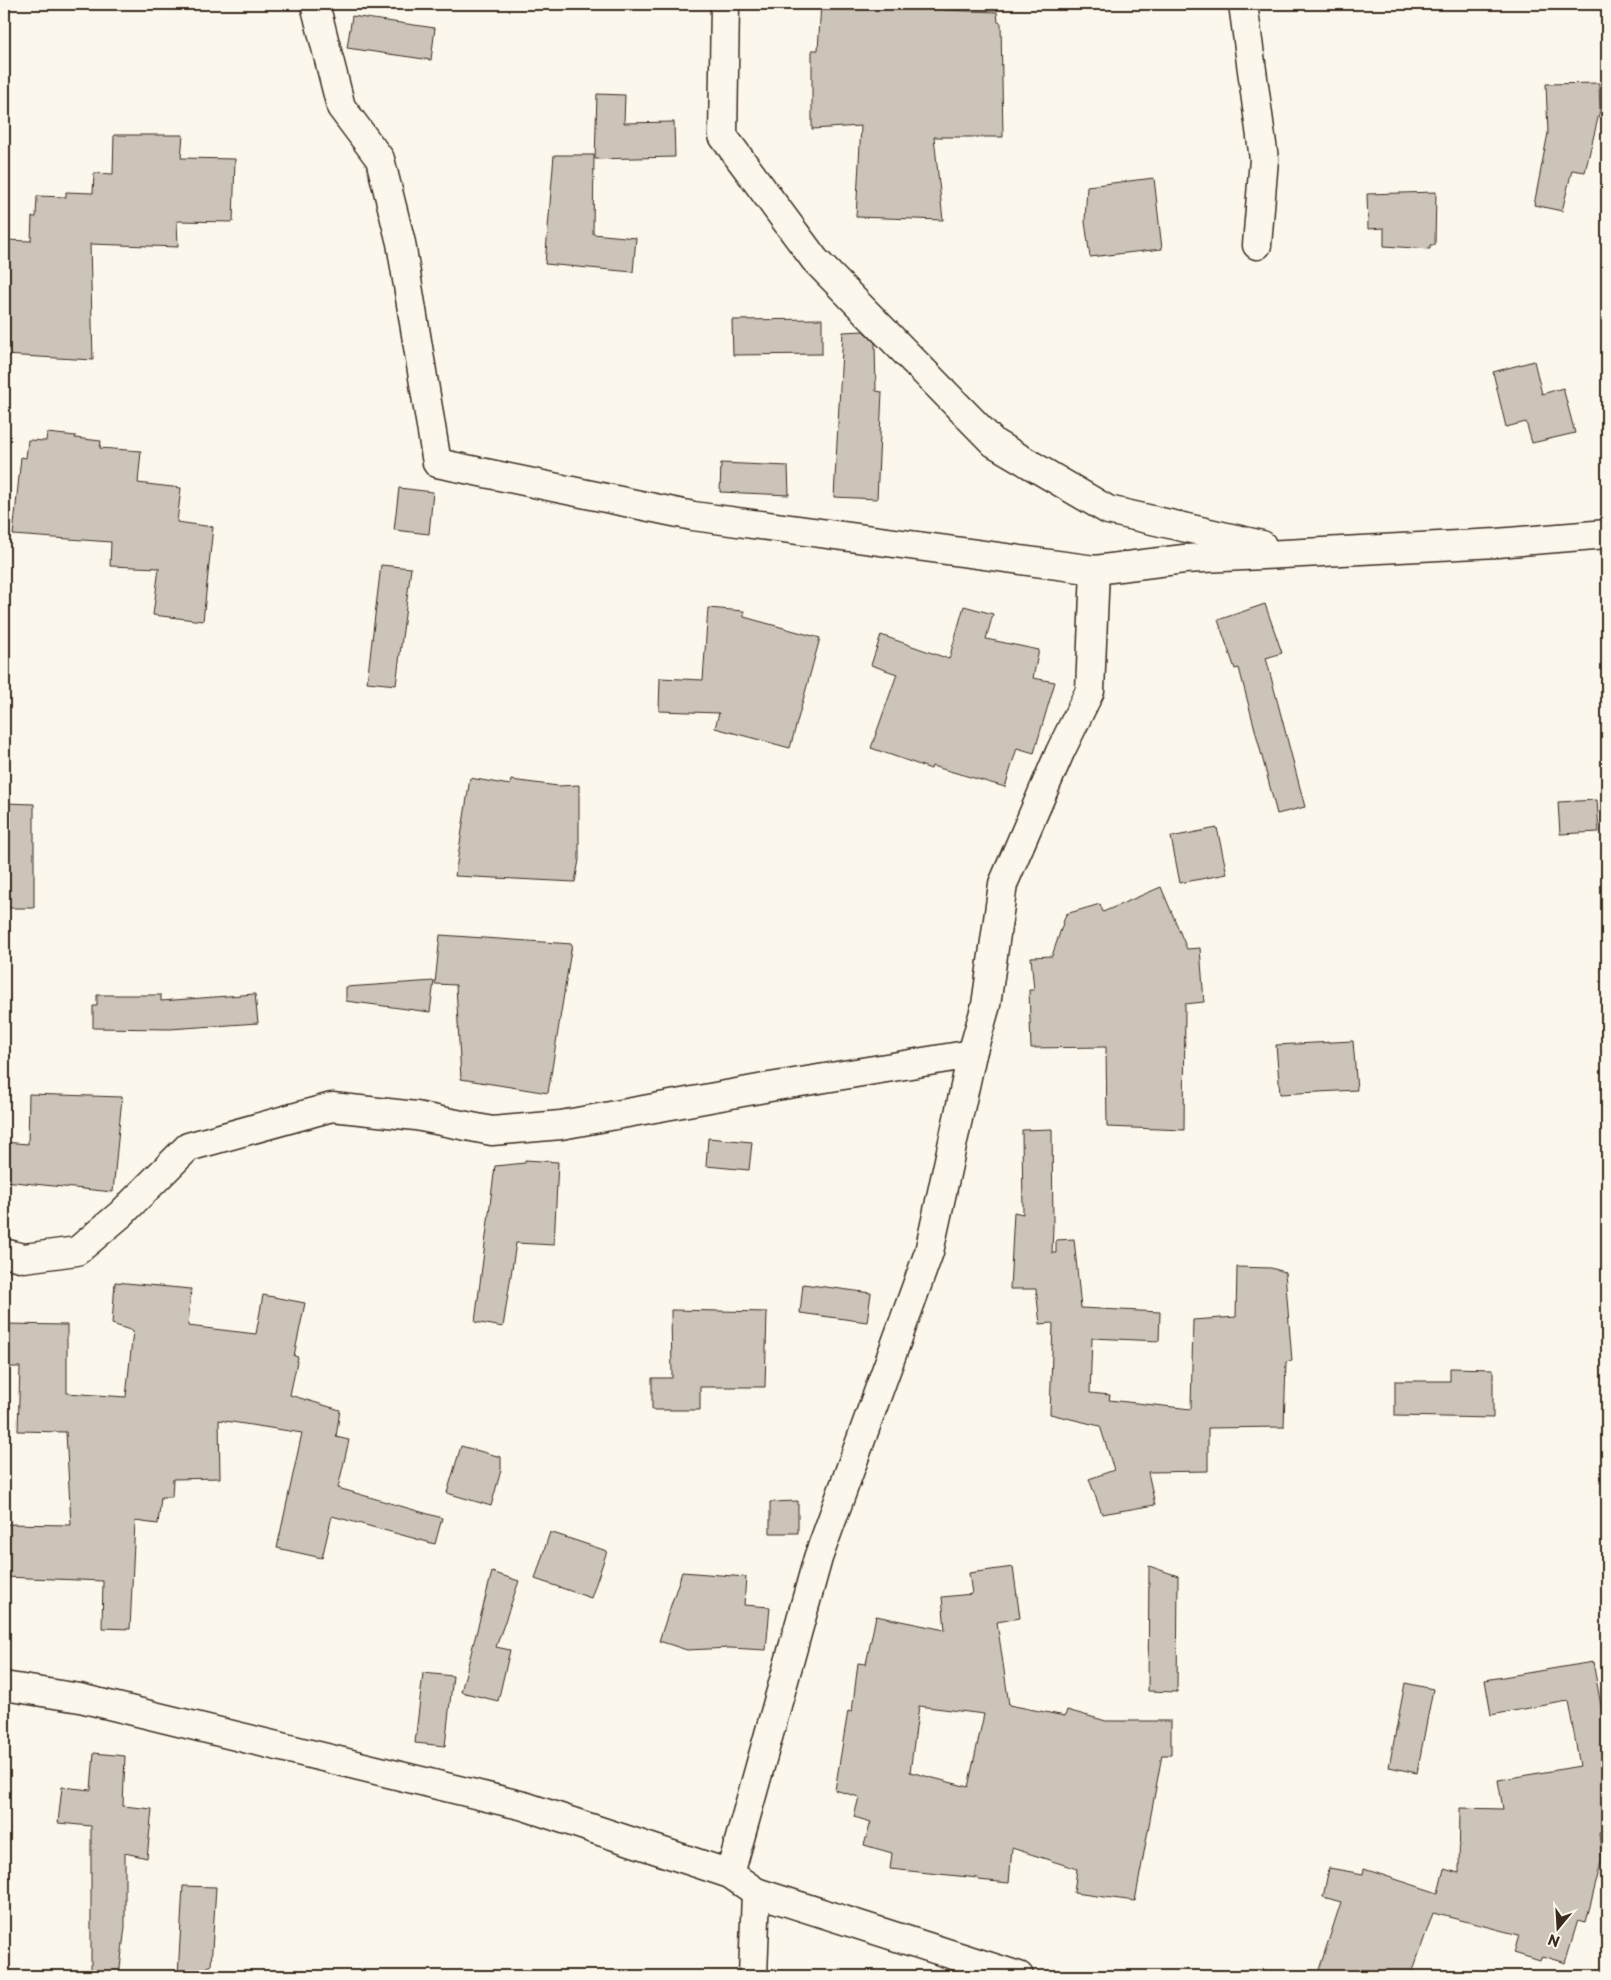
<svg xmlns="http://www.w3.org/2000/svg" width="1611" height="1980" viewBox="0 0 1611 1980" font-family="'Playpen Sans',sans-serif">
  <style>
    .building { fill: #ccc4b9; stroke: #3b2a1e; fill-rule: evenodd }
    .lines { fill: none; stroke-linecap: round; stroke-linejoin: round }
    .street-casing { stroke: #3b2a1e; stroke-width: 31 }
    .street { stroke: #fbf7ec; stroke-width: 28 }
  </style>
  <rect width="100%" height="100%" fill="#fbf7ec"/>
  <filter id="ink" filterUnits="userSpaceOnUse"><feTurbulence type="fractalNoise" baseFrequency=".02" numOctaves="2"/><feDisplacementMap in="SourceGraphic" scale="10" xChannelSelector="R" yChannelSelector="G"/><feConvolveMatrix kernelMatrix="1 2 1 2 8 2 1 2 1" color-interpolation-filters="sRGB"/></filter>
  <g filter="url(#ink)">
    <g class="building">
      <path d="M 821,4 L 944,4 L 944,10 L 997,12 L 998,22 L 1001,23 L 1003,137 L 934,137 L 943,220 L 856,217 L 861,126 L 812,129 L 812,50 L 818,50 Z"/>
      <path d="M 352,16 L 435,28 L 431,60 L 347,48 Z"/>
      <path d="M 1599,83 L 1600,110 L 1585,172 L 1572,170 L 1562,211 L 1534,205 L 1548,133 L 1546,84 Z"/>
      <path d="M 597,94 L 625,95 L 624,123 L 674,122 L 675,157 L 595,159 Z"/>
      <path d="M 114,135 L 183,135 L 181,158 L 235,159 L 233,222 L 177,221 L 178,247 L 90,244 L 93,360 L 4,355 L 4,240 L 31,241 L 32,217 L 36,217 L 37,196 L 66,197 L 66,192 L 93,193 L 94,173 L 113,174 Z"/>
      <path d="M 554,155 L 594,155 L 593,234 L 636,238 L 633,272 L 545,264 Z"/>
      <path d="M 1154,178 L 1162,249 L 1090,257 L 1085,222 L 1087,186 Z"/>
      <path d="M 1436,192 L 1435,245 L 1430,245 L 1430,249 L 1384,246 L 1384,228 L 1368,229 L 1367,194 Z"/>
      <path d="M 822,319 L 822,354 L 733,355 L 732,320 Z"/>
      <path d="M 863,331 L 875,343 L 876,391 L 882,392 L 877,499 L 834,497 L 843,332 Z"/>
      <path d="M 1534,361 L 1542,394 L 1563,388 L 1575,433 L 1532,443 L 1526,422 L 1506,427 L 1493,372 Z"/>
      <path d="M 47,433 L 76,436 L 75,438 L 101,441 L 100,448 L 141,451 L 138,483 L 181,488 L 177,522 L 213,527 L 203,621 L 153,615 L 159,568 L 110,566 L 111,542 L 13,535 L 21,457 L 26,458 L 28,440 L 46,441 Z"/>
      <path d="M 721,463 L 788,466 L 789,495 L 720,492 Z"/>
      <path d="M 399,488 L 433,492 L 429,534 L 394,530 Z"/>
      <path d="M 381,565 L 411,568 L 396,685 L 367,682 Z"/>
      <path d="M 1265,604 L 1282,653 L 1266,658 L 1305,807 L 1277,814 L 1239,668 L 1235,669 L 1218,620 Z"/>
      <path d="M 964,606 L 993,614 L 986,639 L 1039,650 L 1033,678 L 1055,682 L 1034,753 L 1017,748 L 1005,787 L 932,766 L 931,769 L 871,748 L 897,674 L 871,665 L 881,635 L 949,659 Z"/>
      <path d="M 708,608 L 744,611 L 744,617 L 820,638 L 790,748 L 715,728 L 719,713 L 659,711 L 660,678 L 703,680 Z"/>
      <path d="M 470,778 L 510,785 L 511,780 L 558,786 L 579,785 L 579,860 L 575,882 L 455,876 Z"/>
      <path d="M 1597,800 L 1599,832 L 1560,834 L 1558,802 Z"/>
      <path d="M 4,803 L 34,804 L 34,908 L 4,908 Z"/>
      <path d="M 1217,828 L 1227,874 L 1180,883 L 1171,837 Z"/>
      <path d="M 1161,887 L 1187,949 L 1200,948 L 1204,1002 L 1185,1004 L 1184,1130 L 1107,1127 L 1106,1047 L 1031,1048 L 1029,990 L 1034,990 L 1031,957 L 1052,956 L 1066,914 L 1100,904 L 1103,912 Z"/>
      <path d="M 440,935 L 572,944 L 548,1093 L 461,1079 L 456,985 L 435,984 Z"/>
      <path d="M 434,981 L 430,1012 L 346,1001 L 346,987 Z"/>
      <path d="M 255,994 L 258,1023 L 170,1029 L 93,1028 L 93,1006 L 97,1006 L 97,995 L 161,995 L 161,1001 Z"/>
      <path d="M 1353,1041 L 1357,1090 L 1280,1094 L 1276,1045 Z"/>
      <path d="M 29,1094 L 122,1097 L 113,1192 L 4,1181 L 4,1142 L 28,1144 Z"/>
      <path d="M 1052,1129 L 1053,1226 L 1052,1253 L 1056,1253 L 1056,1240 L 1074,1239 L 1081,1308 L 1160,1312 L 1159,1341 L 1092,1338 L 1090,1393 L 1110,1395 L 1109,1400 L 1191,1409 L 1193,1320 L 1236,1317 L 1237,1267 L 1271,1268 L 1285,1272 L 1292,1361 L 1286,1362 L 1284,1427 L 1208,1428 L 1208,1471 L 1148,1472 L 1155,1505 L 1102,1514 L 1089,1479 L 1114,1470 L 1100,1426 L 1050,1414 L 1053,1323 L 1040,1324 L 1036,1289 L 1010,1289 L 1014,1212 L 1023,1214 L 1022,1130 Z"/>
      <path d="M 708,1138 L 752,1142 L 749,1170 L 706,1166 Z"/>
      <path d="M 525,1160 L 558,1162 L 554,1245 L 516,1243 L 503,1327 L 475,1322 L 495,1166 L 525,1163 Z"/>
      <path d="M 115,1282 L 191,1289 L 188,1326 L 256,1334 L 263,1295 L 305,1303 L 294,1356 L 298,1357 L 290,1395 L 340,1410 L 336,1437 L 349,1440 L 338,1488 L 442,1518 L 435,1544 L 332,1516 L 322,1558 L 277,1548 L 302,1433 L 219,1420 L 220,1478 L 173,1479 L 172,1497 L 161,1497 L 158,1524 L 135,1521 L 130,1629 L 102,1628 L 103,1581 L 4,1577 L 4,1524 L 71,1525 L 66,1432 L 18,1431 L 20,1367 L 4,1367 L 4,1324 L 67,1325 L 67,1393 L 126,1397 L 133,1331 L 112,1324 Z"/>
      <path d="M 803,1284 L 871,1293 L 867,1322 L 800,1313 Z"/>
      <path d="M 671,1310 L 767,1312 L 765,1387 L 700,1387 L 700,1410 L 652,1410 L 652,1378 L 672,1378 Z"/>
      <path d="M 1450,1368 L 1493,1369 L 1493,1418 L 1395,1416 L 1395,1381 L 1450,1381 Z"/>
      <path d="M 461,1446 L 501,1457 L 501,1470 L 491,1506 L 447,1493 Z"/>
      <path d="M 798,1501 L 798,1533 L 770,1533 L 770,1502 Z"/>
      <path d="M 550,1532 L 607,1551 L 591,1598 L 535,1579 Z"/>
      <path d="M 1149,1566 L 1178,1576 L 1177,1692 L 1148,1691 Z"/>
      <path d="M 1013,1567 L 1020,1618 L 997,1622 L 1009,1705 L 1065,1716 L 1067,1710 L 1106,1721 L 1171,1721 L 1171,1755 L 1162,1755 L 1135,1901 L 1074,1893 L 1077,1869 L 1012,1848 L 1009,1883 L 978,1880 L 978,1878 L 890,1869 L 892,1853 L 864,1845 L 871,1822 L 854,1817 L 859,1797 L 835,1790 L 848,1711 L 852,1712 L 858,1663 L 866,1664 L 876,1616 L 945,1630 L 942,1597 L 972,1594 L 969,1573 ZM 919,1706 L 984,1714 L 968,1787 L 910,1772 Z"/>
      <path d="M 492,1572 L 519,1581 L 496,1647 L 510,1650 L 498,1701 L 461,1692 Z"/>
      <path d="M 682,1572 L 746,1577 L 744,1605 L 770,1607 L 766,1650 L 730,1648 L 687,1650 L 659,1641 Z"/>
      <path d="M 1593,1662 L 1607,1738 L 1607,1832 L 1599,1833 L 1602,1859 L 1586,1922 L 1578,1920 L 1565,1963 L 1542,1956 L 1540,1961 L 1514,1953 L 1519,1935 L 1433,1913 L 1411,1976 L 1317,1976 L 1341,1902 L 1323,1897 L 1329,1868 L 1363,1874 L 1364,1869 L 1438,1893 L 1444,1869 L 1459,1873 L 1460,1808 L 1503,1809 L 1498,1780 L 1580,1766 L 1568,1701 L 1491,1715 L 1485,1680 Z"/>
      <path d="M 423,1673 L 453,1676 L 445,1746 L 415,1743 Z"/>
      <path d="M 1405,1683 L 1433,1689 L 1417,1773 L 1389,1767 Z"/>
      <path d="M 94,1753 L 125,1756 L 123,1806 L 152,1809 L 147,1858 L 125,1853 L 125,1927 L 119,1976 L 91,1976 L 91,1826 L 58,1823 L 62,1787 L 91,1790 Z"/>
      <path d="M 183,1886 L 216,1887 L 211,1966 L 208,1966 L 207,1976 L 178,1976 Z"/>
    </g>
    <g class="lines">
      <g class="street-casing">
        <g id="street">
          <path d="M 315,4 L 341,107 L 380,159 L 401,243 L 437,463 L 693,516 L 1095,570 L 1184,559 L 1497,543 L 1607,534"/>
          <path d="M 725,4 L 723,136 L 815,260 L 994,443 L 1108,510 L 1262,545"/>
          <path d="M 1243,4 L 1264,159 L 1257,245"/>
          <path d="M 4,1253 L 24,1258 L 77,1251 L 121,1214 L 188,1147 L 332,1107 L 416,1116 L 492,1131 L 561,1125 L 770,1087 L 972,1054"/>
          <path d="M 4,1686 L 80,1698 L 524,1806 L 730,1874 L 756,1892 L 1019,1976"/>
          <path d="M 730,1874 L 818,1558 L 929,1252 L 972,1054 L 986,1005 L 1003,884 L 1060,752 L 1090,691 L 1095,570"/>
          <path d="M 753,1976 L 756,1892"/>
        </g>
      </g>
      <use href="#street" class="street"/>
    </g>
  </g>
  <rect width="1611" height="1980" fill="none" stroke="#fbf7ec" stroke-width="20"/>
  <rect x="10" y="10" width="1591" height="1960" fill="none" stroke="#3b2a1e" stroke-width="2" filter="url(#ink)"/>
  <g transform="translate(1558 1928) rotate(198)" stroke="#fbf7ec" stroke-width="4" paint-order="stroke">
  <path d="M0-4L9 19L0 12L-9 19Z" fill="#3b2a1e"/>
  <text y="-8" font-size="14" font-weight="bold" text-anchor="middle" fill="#3b2a1e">N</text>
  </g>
</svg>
